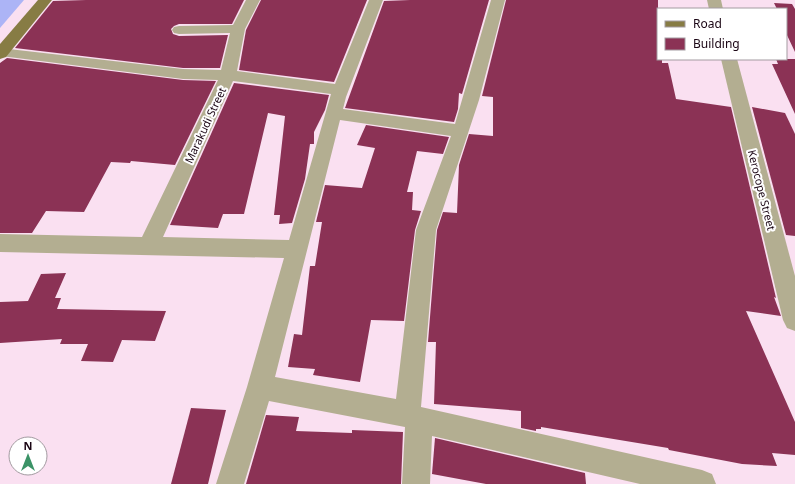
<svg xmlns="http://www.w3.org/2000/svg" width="795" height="484" viewBox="0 0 795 484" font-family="'Noto Sans',sans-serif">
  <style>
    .green { fill: #acb4f6 }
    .building { fill: #8b3255 }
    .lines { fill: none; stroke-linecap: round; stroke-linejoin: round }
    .minor { fill: #b3ae91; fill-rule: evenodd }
    .major { fill: #877c44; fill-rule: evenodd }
    .labels { text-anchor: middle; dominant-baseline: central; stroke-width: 4; stroke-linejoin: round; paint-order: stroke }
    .street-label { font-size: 11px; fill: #1a0514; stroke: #fff }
  </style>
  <rect width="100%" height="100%" fill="#fae0f1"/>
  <path class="green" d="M 0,0 L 24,0 L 0,28 Z"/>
  <g class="building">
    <path d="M 86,0 L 244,0 L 232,24 L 179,24 L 174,26 L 171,29 L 173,34 L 179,36 L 228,35 L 220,68 L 183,68 L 15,48 L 53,1 Z"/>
    <path d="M 261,0 L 367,0 L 334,82 L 239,70 L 246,30 Z"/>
    <path d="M 410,0 L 489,0 L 462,94 L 459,93 L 458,109 L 454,122 L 345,108 L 384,1 Z"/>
    <path d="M 506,0 L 658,0 L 658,59 L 662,59 L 662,63 L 668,63 L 676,99 L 731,107 L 776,298 L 774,297 L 781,316 L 746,311 L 795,422 L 795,455 L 772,453 L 777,466 L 742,464 L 669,450 L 668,448 L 541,427 L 541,429 L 536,429 L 536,431 L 521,428 L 521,411 L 434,404 L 436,342 L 428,342 L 437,230 L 443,212 L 457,213 L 459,165 L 469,134 L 493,136 L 493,97 L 482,96 Z"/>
    <path d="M 774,3 L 792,4 L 795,9 L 795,52 L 786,33 L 786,9 L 777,9 Z"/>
    <path d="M 7,58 L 183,80 L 216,81 L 175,165 L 131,161 L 130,163 L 111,162 L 84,212 L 46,211 L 32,233 L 0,233 L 0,63 Z"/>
    <path d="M 776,59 L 795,59 L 795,114 L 772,64 L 778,64 Z"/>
    <path d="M 234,83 L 329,95 L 325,110 L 314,132 L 314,144 L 310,144 L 305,179 L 292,223 L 279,224 L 280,215 L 274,215 L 285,116 L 268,113 L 244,214 L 223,214 L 218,228 L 170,225 Z"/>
    <path d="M 752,107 L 785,113 L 795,134 L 795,236 L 786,235 Z"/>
    <path d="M 366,125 L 449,137 L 443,154 L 417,151 L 407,192 L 413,192 L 412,210 L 421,211 L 415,230 L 404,321 L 371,320 L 360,382 L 313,375 L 315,369 L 288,367 L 294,334 L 302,335 L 310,266 L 315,266 L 322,222 L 316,222 L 325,185 L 362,188 L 375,148 L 357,145 Z"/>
    <path d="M 66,273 L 55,298 L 61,298 L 57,309 L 166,311 L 155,341 L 122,340 L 113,362 L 81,361 L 88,344 L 60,344 L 62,339 L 0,343 L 0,302 L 28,301 L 41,274 Z"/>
    <path d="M 191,408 L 226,410 L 208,484 L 171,484 Z"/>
    <path d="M 266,415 L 299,417 L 296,431 L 352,433 L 352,430 L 403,432 L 401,484 L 246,484 Z"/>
    <path d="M 435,438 L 585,473 L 586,484 L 486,484 L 432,474 Z"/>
  </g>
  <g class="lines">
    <g class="minor">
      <path d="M 246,0 L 260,0 L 245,29 L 237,71 L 335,84 L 369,0 L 383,0 L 346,97 L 343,109 L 455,124 L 491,0 L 505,0 L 479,100 L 436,230 L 421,407 L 702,470 L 712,474 L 716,484 L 640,484 L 432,436 L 430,484 L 402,484 L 405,427 L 269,401 L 244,484 L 216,484 L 247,387 L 284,258 L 0,252 L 0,234 L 142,237 L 218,80 L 183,79 L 1,56 L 0,48 L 183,69 L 221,70 L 230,33 L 179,34 L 174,33 L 172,30 L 174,27 L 179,26 L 233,25 ZM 233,81 L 331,94 L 289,240 L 163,237 ZM 340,120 L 451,136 L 416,230 L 396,399 L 275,377 Z"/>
      <path d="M 707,0 L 721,0 L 723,9 L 709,9 Z"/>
      <path d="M 721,59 L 737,59 L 795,276 L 795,331 L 787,328 L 783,320 Z"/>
    </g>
    <path class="major" d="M 38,0 L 52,0 L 6,57 L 0,59 L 0,44 Z"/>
  </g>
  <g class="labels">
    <g class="street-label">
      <text transform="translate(205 125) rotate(-65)">Marakudi Street</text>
      <text transform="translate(762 190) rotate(76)">Kerocope Street</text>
    </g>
  </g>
  <rect x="657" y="8" width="130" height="52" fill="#ffffff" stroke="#a39ba1"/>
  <rect x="665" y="21" width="20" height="6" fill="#877c44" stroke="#a39ba1"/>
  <text x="693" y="28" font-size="12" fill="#1a0514">Road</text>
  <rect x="665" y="38" width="20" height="12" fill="#8b3255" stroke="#a39ba1"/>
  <text x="693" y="48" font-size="12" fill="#1a0514">Building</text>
  <g transform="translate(28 456)"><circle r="19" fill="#ffffff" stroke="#a39ba1"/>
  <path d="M0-3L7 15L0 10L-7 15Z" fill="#3b9367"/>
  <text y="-6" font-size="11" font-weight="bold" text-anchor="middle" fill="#1a0514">N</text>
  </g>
</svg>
